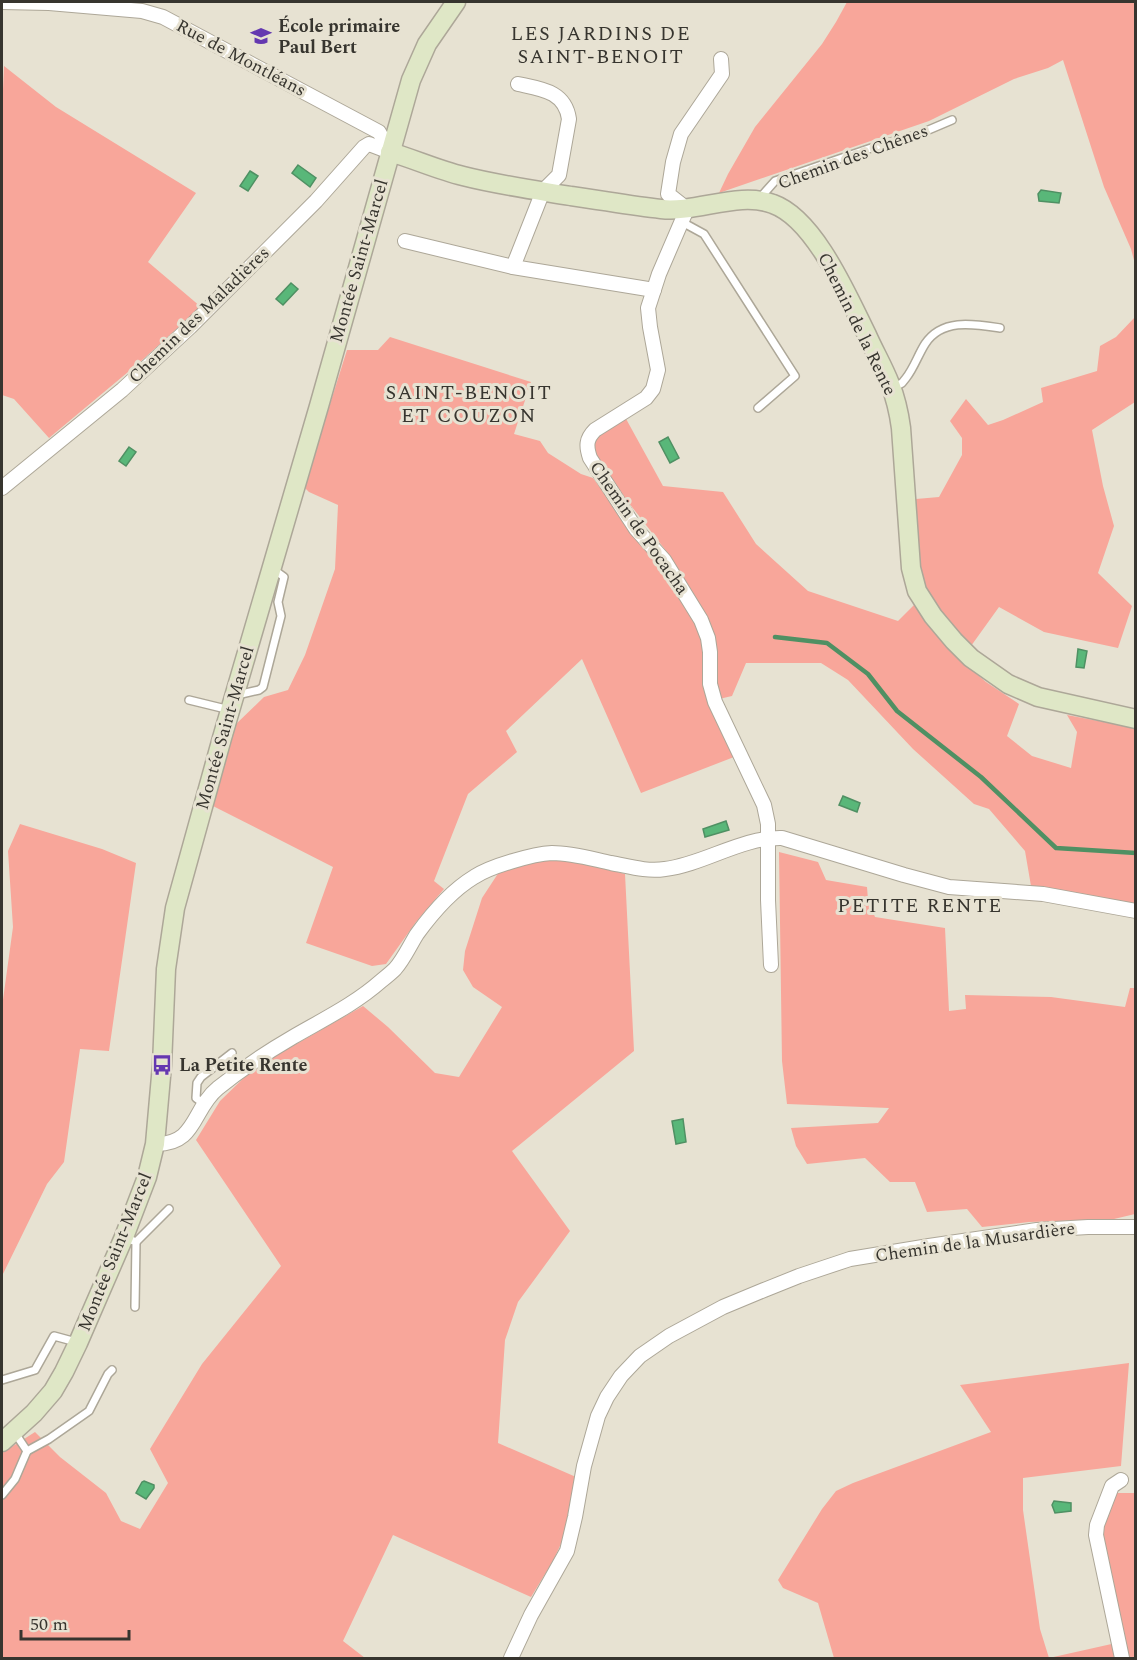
<svg xmlns="http://www.w3.org/2000/svg" width="1137" height="1660" viewBox="0 0 1137 1660" font-family="Spectral,serif">
  <style>
    .green { fill: #f8a69a }
    .water { fill: #59b779; stroke: #4f9063; stroke-width: 1.5 }
    .lines { fill: none; stroke-linecap: round; stroke-linejoin: round }
    .stream { stroke: #4f9063; stroke-width: 4.5 }
    .lane-casing { stroke: #ada798; stroke-width: 10 }
    .street-casing { stroke: #ada798; stroke-width: 16 }
    .secondary-casing { stroke: #ada798; stroke-width: 21 }
    .lane { stroke: #fff; stroke-width: 7 }
    .street { stroke: #fff; stroke-width: 14 }
    .secondary { stroke: #dfe7c6; stroke-width: 18 }
    .labels { text-anchor: middle; dominant-baseline: central; stroke-width: 6; stroke-linejoin: round; paint-order: stroke }
    .poi-label { font-size: 18px; font-weight: bold; fill: #37352f; stroke: #e7e2d2; text-anchor: start }
    .street-label { font-size: 18px; fill: #37352f; stroke: #e7e2d2 }
    .neighbourhood-label { font-size: 20px; letter-spacing: 1.5px; fill: #37352f; stroke: #e7e2d2 }
  </style>
  <rect width="100%" height="100%" fill="#e7e2d2"/>
  <g class="green">
    <path d="M 847,2 L 1135,2 L 1135,264 L 1131,249 L 1104,187 L 1063,60 L 1048,68 L 1014,79 L 929,121 L 719,193 L 728,174 L 755,127 L 822,44 L 836,22 Z"/>
    <path d="M 4,66 L 56,107 L 196,193 L 148,262 L 201,307 L 140,362 L 49,438 L 14,399 L 2,395 L 2,113 Z"/>
    <path d="M 1135,317 L 1135,402 L 1092,430 L 1103,486 L 1114,526 L 1098,573 L 1132,606 L 1118,648 L 1044,632 L 999,607 L 971,646 C 954,627 932,608 922,583 C 914,562 917,522 916,499 L 939,497 L 962,455 L 962,438 L 950,421 L 966,399 L 988,425 L 1003,420 L 1043,402 L 1041,388 L 1097,371 L 1100,346 L 1116,337 Z"/>
    <path d="M 390,337 L 531,382 L 514,434 L 540,441 L 548,453 L 581,474 L 593,478 L 633,532 L 651,552 L 694,619 L 701,637 L 705,660 L 703,683 L 709,703 L 734,757 L 641,793 L 582,659 L 506,731 L 517,752 L 468,794 L 434,881 L 444,889 L 416,922 L 386,964 L 372,966 L 306,943 L 333,867 L 211,805 L 235,725 L 264,697 L 288,690 L 305,655 L 335,569 L 338,505 L 309,492 L 304,487 L 347,350 L 378,350 Z"/>
    <path d="M 625,417 L 663,486 L 723,492 L 756,544 L 808,591 L 898,621 L 916,603 L 959,659 L 986,682 L 1019,704 L 1007,736 L 1032,756 L 1071,768 L 1077,732 L 1067,715 L 1135,728 L 1135,908 L 1071,893 L 1031,886 L 1025,851 L 989,809 L 974,804 L 913,749 L 848,680 L 821,663 L 746,663 L 732,696 L 719,699 L 715,680 L 708,626 L 667,552 L 604,471 L 596,453 L 594,443 L 599,435 Z"/>
    <path d="M 20,824 L 102,849 L 136,863 L 109,1051 L 80,1049 L 64,1162 L 47,1184 L 2,1276 L 2,1007 L 13,927 L 8,851 Z"/>
    <path d="M 779,852 L 818,862 L 826,880 L 867,887 L 868,900 L 875,917 L 945,928 L 949,1011 L 966,1009 L 965,995 L 1051,997 L 1125,1007 L 1130,988 L 1135,988 L 1135,1214 L 1114,1219 L 1029,1222 L 982,1227 L 967,1209 L 927,1212 L 915,1182 L 890,1182 L 865,1158 L 807,1164 L 796,1146 L 791,1128 L 878,1123 L 889,1108 L 787,1104 L 782,1061 Z"/>
    <path d="M 556,859 L 580,862 L 625,874 L 634,1051 L 512,1151 L 570,1231 L 518,1302 L 505,1340 L 498,1443 L 576,1477 L 565,1535 L 553,1561 L 531,1597 L 393,1535 L 343,1641 L 365,1658 L 2,1658 L 2,1453 L 35,1432 L 60,1457 L 106,1493 L 121,1521 L 140,1529 L 168,1483 L 150,1449 L 202,1364 L 281,1266 L 196,1140 L 220,1101 L 254,1068 L 363,1006 L 388,1027 L 435,1073 L 459,1077 L 502,1007 L 473,987 L 463,970 L 465,951 L 482,898 L 499,872 L 531,862 Z"/>
    <path d="M 1129,1363 L 1121,1466 L 1023,1478 L 1023,1510 L 1040,1629 L 1049,1658 L 1116,1643 L 1118,1658 L 834,1658 L 818,1603 L 783,1588 L 778,1580 L 822,1509 L 836,1491 L 853,1483 L 991,1432 L 960,1385 Z"/>
    <path d="M 1113,1493 L 1135,1493 L 1135,1658 L 1128,1658 L 1101,1529 Z"/>
  </g>
  <g class="water">
    <path d="M 298,165 L 316,178 L 310,187 L 292,173 Z"/>
    <path d="M 250,171 L 258,176 L 248,191 L 240,186 Z"/>
    <path d="M 1041,190 L 1061,193 L 1059,203 L 1039,201 L 1038,194 Z"/>
    <path d="M 291,283 L 298,289 L 283,305 L 276,299 Z"/>
    <path d="M 668,437 L 679,458 L 670,463 L 659,442 Z"/>
    <path d="M 129,447 L 136,452 L 126,466 L 119,461 Z"/>
    <path d="M 1078,649 L 1087,651 L 1084,668 L 1076,667 Z"/>
    <path d="M 843,796 L 860,803 L 857,812 L 839,805 Z"/>
    <path d="M 726,821 L 729,830 L 705,837 L 703,829 Z"/>
    <path d="M 683,1119 L 686,1142 L 676,1144 L 672,1121 Z"/>
    <path d="M 144,1481 L 154,1485 L 154,1488 L 146,1499 L 136,1493 L 142,1482 Z"/>
    <path d="M 1054,1501 L 1071,1503 L 1071,1511 L 1055,1513 L 1052,1505 Z"/>
  </g>
  <g class="lines">
    <path class="stream" d="M 775,637 L 827,643 L 868,674 L 897,711 L 981,777 L 1056,848 L 1136,853"/>
    <g class="lane-casing">
      <g id="lane">
        <path d="M 759,199 L 775,181 L 877,146 L 919,134 L 952,120"/>
        <path d="M 682,222 L 704,234 L 795,376 L 758,408"/>
        <path d="M 892,388 L 902,383 L 906,378 C 914,368 918,355 925,344 C 942,318 974,324 1000,328"/>
        <path d="M 237,695 L 259,690 L 263,687 L 281,616 L 278,602 L 284,577 L 273,569"/>
        <path d="M 189,700 L 230,710"/>
        <path d="M 204,1104 L 196,1098 L 197,1083 L 201,1077 L 232,1053"/>
        <path d="M 124,1237 L 136,1242 L 135,1307"/>
        <path d="M 136,1242 L 169,1209"/>
        <path d="M 2,1380 L 35,1370 L 54,1336 L 76,1342"/>
        <path d="M 15,1433 L 27,1451 L 49,1439 L 89,1411 L 108,1374 L 112,1370"/>
        <path d="M 2,1495 L 15,1479 L 27,1451"/>
      </g>
    </g>
    <g class="street-casing">
      <g id="street">
        <path d="M 2,2 L 49,3 L 142,11 L 163,17 L 379,132 L 390,152"/>
        <path d="M 721,59 L 722,74 L 681,134 L 673,162 L 668,194 L 687,209 L 659,274 L 648,308 L 650,327 L 658,370 L 653,389 L 646,398 L 595,430 C 586,439 586,446 590,458 L 636,529 L 664,560 L 701,620 L 708,638 L 710,652 L 710,684 L 715,702 L 764,805 L 768,824 L 768,900 L 771,965"/>
        <path d="M 405,241 L 513,267 L 654,290"/>
        <path d="M 513,267 L 543,191 L 559,175 L 569,119 C 565,91 541,89 518,84"/>
        <path d="M 2,488 L 122,390 L 190,327 L 316,201 L 364,147 L 369,144 L 390,152"/>
        <path d="M 155,1144 C 197,1145 192,1109 218,1088 C 242,1069 267,1052 293,1037 C 324,1019 355,1004 381,981 C 386,977 391,973 395,969 C 404,959 410,945 417,934 C 433,912 451,891 474,877 C 491,866 533,854 552,853 C 572,853 592,859 611,863 C 628,866 646,872 665,869 C 705,864 741,837 782,838 L 904,875 L 949,887 L 1043,894 L 1136,911"/>
        <path d="M 1121,1480 L 1112,1486 L 1097,1525 L 1096,1535 L 1122,1658"/>
        <path d="M 511,1658 L 531,1615 L 567,1551 L 575,1517 L 584,1466 L 598,1416 L 607,1397 L 621,1376 L 640,1356 L 669,1336 L 723,1307 L 764,1290 L 799,1276 L 850,1259 L 929,1246 L 1037,1230 L 1088,1227 L 1136,1227"/>
      </g>
    </g>
    <g class="secondary-casing">
      <g id="secondary">
        <path d="M 390,152 C 414,159 438,170 463,176 C 498,185 535,190 571,196 C 601,200 631,206 661,209 C 697,213 739,191 773,204 C 815,219 848,297 867,335 C 874,351 884,368 890,384 C 896,399 899,413 901,428 L 911,568 L 917,591 L 933,616 L 954,641 L 971,658 L 1008,684 L 1038,697 L 1136,719"/>
        <path d="M 2,1442 L 34,1413 L 53,1391 L 64,1372 L 78,1343 L 124,1237 L 147,1177 L 155,1144 L 162,1065 L 166,969 L 175,908 L 222,738 L 319,406 L 411,80 L 427,44 L 456,2"/>
      </g>
    </g>
    <use href="#lane" class="lane"/>
    <use href="#street" class="street"/>
    <use href="#secondary" class="secondary"/>
  </g>
  <defs>
    <g id="school-bare" transform="scale(1.62)"><path d="M0-5L7-2L0 1L-7-2ZM-4 1L0 2.5L4 1V4Q0 6-4 4Z" fill="#6438b0" stroke="#e7e2d2" stroke-width="2.5" paint-order="stroke"/></g>
    <g id="bus-bare" transform="scale(1.62)"><path d="M-5-6H5V4H4V6H2V4H-2V6H-4V4H-5ZM-3.5-4V0h7V-4ZM-3.5 1.2v1.5H-2V1.2ZM2 1.2v1.5H3.5V1.2Z" fill="#6438b0" stroke="#e7e2d2" stroke-width="2.5" paint-order="stroke"/></g>
  </defs>
  <g fill-rule="evenodd">
    <use href="#school-bare" x="261" y="36"/>
    <use href="#bus-bare" x="162" y="1065"/>
  </g>
  <g class="labels">
    <g class="poi-label">
      <text x="278" y="26">École primaire<tspan x="278" dy="21">Paul Bert</tspan></text>
      <text x="179" y="1065">La Petite Rente</text>
    </g>
    <g class="street-label">
      <text transform="translate(241 58) rotate(28)">Rue de Montléans</text>
      <text transform="translate(853 157) rotate(-20)">Chemin des Chênes</text>
      <text transform="translate(359 261) rotate(-74)">Montée Saint-Marcel</text>
      <text transform="translate(199 315) rotate(-44)">Chemin des Maladières</text>
      <text transform="translate(857 324) rotate(64)">Chemin de la Rente</text>
      <text transform="translate(639 528) rotate(55)">Chemin de Pocacha</text>
      <text transform="translate(225 728) rotate(-74)">Montée Saint-Marcel</text>
      <text transform="translate(975 1242) rotate(-8)">Chemin de la Musardière</text>
      <text transform="translate(115 1252) rotate(-68)">Montée Saint-Marcel</text>
    </g>
    <g class="neighbourhood-label">
      <text x="601" y="34">LES JARDINS DE<tspan x="601" dy="23">SAINT-BENOIT</tspan></text>
      <text x="469" y="393">SAINT-BENOIT<tspan x="469" dy="23">ET COUZON</tspan></text>
      <text x="920" y="906">PETITE RENTE</text>
    </g>
  </g>
  <rect width="1137" height="1660" fill="none" stroke="#37352f" stroke-width="6"/>
  <path d="M21 1630v9h108v-9" fill="none" stroke="#37352f" stroke-width="3"/>
  <text x="30" y="1630" font-size="18" fill="#37352f" stroke="#e7e2d2" stroke-width="4.5" paint-order="stroke">50 m</text>
</svg>
